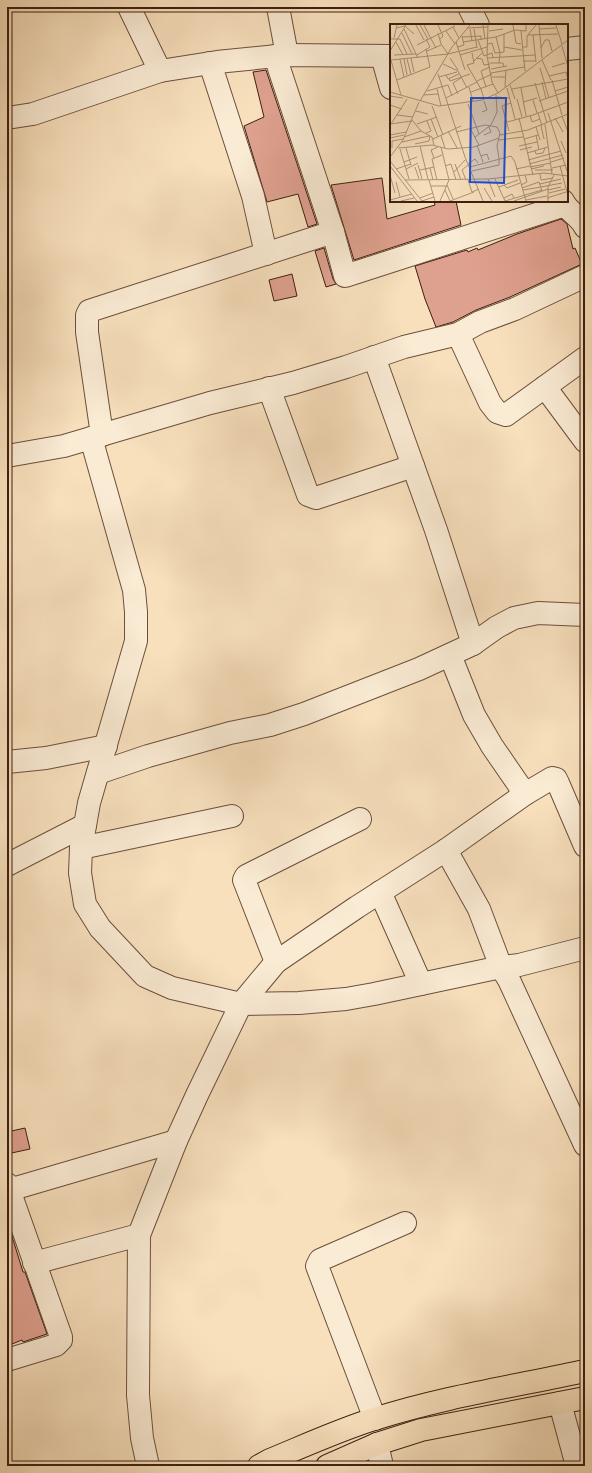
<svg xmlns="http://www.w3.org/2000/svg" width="592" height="1473" viewBox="0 0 592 1473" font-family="'IM FELL English',serif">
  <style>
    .building { fill: #dfa18f; stroke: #3d1f10 }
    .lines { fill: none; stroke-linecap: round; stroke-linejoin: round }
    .minor-casing { stroke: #6c4f3b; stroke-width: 24 }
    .major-casing { stroke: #3d1f10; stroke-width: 24 }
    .minor { stroke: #faebd4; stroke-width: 22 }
    .major { stroke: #f8e0bd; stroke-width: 22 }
    .inset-road { fill: none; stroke: #ad9378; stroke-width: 1 }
    .view { fill: #1d4ed8; fill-opacity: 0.15; stroke: #1d4ed8; stroke-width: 2 }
    .inset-edge { fill: none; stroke: #3d1f10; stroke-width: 2 }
  </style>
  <rect width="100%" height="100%" fill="#f8e0bd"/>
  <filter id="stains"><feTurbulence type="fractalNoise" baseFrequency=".005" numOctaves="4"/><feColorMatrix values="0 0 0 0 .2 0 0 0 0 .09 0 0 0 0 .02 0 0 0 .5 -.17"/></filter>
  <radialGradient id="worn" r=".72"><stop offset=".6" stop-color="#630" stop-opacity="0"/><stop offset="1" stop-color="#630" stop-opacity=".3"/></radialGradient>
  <g class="building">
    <path d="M 266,70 L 317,224 L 308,227 L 298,194 L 267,202 L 244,126 L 264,117 L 253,72 Z"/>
    <path d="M 382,178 L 387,219 L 435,205 L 434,201 L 456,201 L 461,225 L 354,260 L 331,185 Z"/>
    <path d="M 561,219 L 567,224 L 573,249 L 575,248 L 582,264 L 510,297 L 476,310 L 453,322 L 436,327 L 425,299 L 415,266 L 467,250 L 468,252 L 477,248 L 478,250 L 517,234 Z"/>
    <path d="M 324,248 L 333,279 L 336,284 L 326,287 L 315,251 Z"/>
    <path d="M 292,274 L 297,296 L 274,301 L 269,280 Z"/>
    <path d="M 25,1128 L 30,1149 L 7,1154 L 7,1132 Z"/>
    <path d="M 7,1233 L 11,1233 L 23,1272 L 25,1272 L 47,1334 L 23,1342 L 22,1340 L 7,1346 Z"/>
  </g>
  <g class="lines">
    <g class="minor-casing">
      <g id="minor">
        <path d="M 129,7 L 160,71"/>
        <path d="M 278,7 L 287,55"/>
        <path d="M 469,7 L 478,25"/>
        <path d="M 567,49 L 585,47"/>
        <path d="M 275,56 L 333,232 L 345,276 L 565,205"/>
        <path d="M 382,56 L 391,88"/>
        <path d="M 210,63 L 253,196 L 266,254"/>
        <path d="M 7,118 L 33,114 L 160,71 L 217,62 L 287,55 L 391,56"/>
        <path d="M 563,201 C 568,212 580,216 585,227"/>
        <path d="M 458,334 L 490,403 L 497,412 L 506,415 L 585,358"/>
        <path d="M 374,357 L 436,530 L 473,644"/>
        <path d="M 545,387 L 585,441"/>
        <path d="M 269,388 L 308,495 L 316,498 L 413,466"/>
        <path d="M 102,435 L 87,332 L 87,315 L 89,311 L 333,232"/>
        <path d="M 91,438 L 134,590 L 136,612 L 136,641 L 89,803 L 81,848 L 80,873 L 85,904 L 100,928 L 145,976 L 172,988 L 241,1004 L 299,1003 L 346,999 L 374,994 L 501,967 L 519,965 L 585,948"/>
        <path d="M 7,456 L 64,446 L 210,403 L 293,383 L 346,367 L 404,347 L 458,334 L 480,322 L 515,309 L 585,276"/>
        <path d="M 450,655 L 474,715 L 492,746 L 525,794"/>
        <path d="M 7,762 L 46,758 L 106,746"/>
        <path d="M 98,773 L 148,756 L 230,733 L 270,725 L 304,714 L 419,669 L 473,644 L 497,627 L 514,618 L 538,613 L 585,615"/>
        <path d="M 81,848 L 232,816"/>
        <path d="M 446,850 L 479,909 L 501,967 L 509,980 L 585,1145"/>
        <path d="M 7,865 L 85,825"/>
        <path d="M 380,892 L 421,984"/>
        <path d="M 276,962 L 244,880 L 246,876 L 360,819"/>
        <path d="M 7,1184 L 61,1337 L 61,1340 L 56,1345 L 7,1360"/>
        <path d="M 9,1190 L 176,1141"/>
        <path d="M 34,1263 L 139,1235"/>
        <path d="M 560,1403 L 577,1466"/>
        <path d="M 375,1419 L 317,1266 L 320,1260 L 405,1223"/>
        <path d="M 377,1444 L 382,1466"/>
        <path d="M 148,1466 L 142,1438 L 138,1395 L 139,1235 L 176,1141 L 197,1095 L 241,1004 L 276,962 L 357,907 L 446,850 L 525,794 L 552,778 L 556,779 L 558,783 L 585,846"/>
      </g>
    </g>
    <g class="major-casing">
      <g id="major">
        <path d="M 259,1466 L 270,1460 C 304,1446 339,1430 374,1419 C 443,1397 515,1386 585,1371"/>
        <path d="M 327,1466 L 377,1444 L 421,1430 L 585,1398"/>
      </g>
    </g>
    <use href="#minor" class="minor"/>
    <use href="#major" class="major"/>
  </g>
  <g transform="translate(390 24)">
    <rect width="178" height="178" fill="#f8e0bd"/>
    <path class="inset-road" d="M 26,1 L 34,16M 30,1 L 38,15M 34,1 L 40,13M 48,1 L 53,12 L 50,15M 93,1 L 95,15M 98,1 L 97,32 L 102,58 L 108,69M 123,1 L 126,19 L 131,20M 149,1 L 152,34M 166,1 L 172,20M 63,3 L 69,14M 6,4 L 15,2 L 24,10M 77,4 L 98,3M 14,5 L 28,34M 80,5 L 82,17M 84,5 L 87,24M 149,5 L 166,4M 56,7 L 65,20M 99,7 L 113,5M 131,7 L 135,47M 12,9 L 22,30M 48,9 L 51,20 L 58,30 L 87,23M 138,11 L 168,10M 143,11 L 146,38M 40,13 L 46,24M 72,13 L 91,12 L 91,16M 106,13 L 110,29 L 109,39M 4,14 L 7,1M 0,15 L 10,15 L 17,30M 88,16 L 94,32 L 102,29 L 103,34M 6,18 L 13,31M 66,18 L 75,46M 73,18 L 106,13 L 125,6 L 136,7 L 136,1M 98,20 L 102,19 L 105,29 L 114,28 L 114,10M 27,21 L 65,2M 172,22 L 178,43M 68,23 L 74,21 L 72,12M 114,23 L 132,26M 132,23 L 137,23 L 137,12 L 146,1M 151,24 L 155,16 L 159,16 L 162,27M 0,27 L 16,1M 37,27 L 51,21M 82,29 L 84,39 L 77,41 L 91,65 L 94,75M 4,31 L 26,30M 27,31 L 40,23 L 36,15M 70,31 L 97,23M 0,33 L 11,71M 21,34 L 24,48M 60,34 L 68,46M 86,34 L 92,35 L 94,41 L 100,40M 98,34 L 145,31M 10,35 L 14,53M 14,35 L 17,51M 17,35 L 21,50M 1,36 L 58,30M 152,36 L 161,56M 133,37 L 146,37M 83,38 L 92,29M 100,39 L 113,39 L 114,43M 53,40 L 68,47 L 77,64M 162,43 L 175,39M 150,44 L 159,74M 101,45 L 117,42M 101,49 L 134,43M 48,50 L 75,133 L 93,177M 56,51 L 58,55 L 69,50M 49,53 L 67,48M 102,53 L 116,53M 59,54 L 60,57 L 80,50M 7,56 L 40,43 L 36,25M 162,56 L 172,91M 87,57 L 102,50M 152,58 L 156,75M 145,59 L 157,99M 120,61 L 125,75M 79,63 L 83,77M 96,63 L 91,47 L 100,43M 115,63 L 116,46M 117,64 L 125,95M 131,64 L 136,92M 47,65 L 51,82M 122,65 L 178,55 L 176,48 L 159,52M 37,67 L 58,61 L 62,72M 165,67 L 178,63M 0,68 L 49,82 L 92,76 L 108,69 L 178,16M 81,68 L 103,60M 68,70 L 63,59 L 71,54M 34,71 L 48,70M 0,72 L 13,74M 107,73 L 119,74M 56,74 L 87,58M 127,75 L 132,93M 143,76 L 147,89M 30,77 L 62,23 L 80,1M 149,77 L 178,67M 133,78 L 147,74M 78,80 L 89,110M 0,81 L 12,85M 42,82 L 53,111M 26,87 L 38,90M 92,88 L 97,86 L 94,77M 148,89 L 152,102M 158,89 L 177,147M 7,91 L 23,93M 140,91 L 142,98 L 150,95M 172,92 L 178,108M 129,94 L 143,151M 165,94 L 173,108M 41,95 L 48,113M 22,96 L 31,107 L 42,113 L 44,121M 117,98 L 143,91 L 178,78M 0,100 L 22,97M 1,100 L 17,75M 27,100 L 47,93M 155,100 L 162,150M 151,102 L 154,115M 146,103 L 150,116M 80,104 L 89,121M 58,107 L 67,124M 119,107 L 112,82 L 121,79M 66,108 L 95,101 L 107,103 L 110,109 L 107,122 L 109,134M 36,109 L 41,107 L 37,97M 0,111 L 16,108M 94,111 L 101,108 L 99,103M 110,111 L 138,106 L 178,90M 146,111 L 149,126M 51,112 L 55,124M 14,113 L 31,107M 85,113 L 101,101 L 107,88 L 106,71M 0,114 L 14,111M 43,115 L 71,102M 134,115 L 148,111M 109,116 L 133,113M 171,117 L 176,129M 12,118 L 39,112M 25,120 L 39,117 L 40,112M 87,121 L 93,138M 30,122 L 38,155M 129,122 L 147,118M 2,124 L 2,117 L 13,115M 8,124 L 42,121 L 58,125 L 84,123 L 109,114M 16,124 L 21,141M 10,125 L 19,155M 130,126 L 142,123M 145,127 L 146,130 L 153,129 L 155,124M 137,129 L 158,123M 91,132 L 97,130 L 99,136M 0,133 L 13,116 L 29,78M 44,134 L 41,126 L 48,123M 138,136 L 171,127M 0,137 L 32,177M 14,138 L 27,133M 161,138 L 174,134M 65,140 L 71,156M 78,140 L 85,135 L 88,139M 139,140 L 173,131M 28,141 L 32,155M 0,142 L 27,177M 55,142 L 61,140 L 66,156M 170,142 L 178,172M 25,143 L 29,155M 80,143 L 121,132 L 125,138 L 136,177M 140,143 L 161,139M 40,144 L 43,156M 162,144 L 176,141M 6,145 L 21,140M 16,145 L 28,139M 126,145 L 140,142M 141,145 L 154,142M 30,146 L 44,143M 145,146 L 163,146M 82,147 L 109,141 L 109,134M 64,148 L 75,136M 150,150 L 151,156 L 163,154M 0,151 L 5,169M 98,155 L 105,173M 105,155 L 115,177M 15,156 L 98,155 L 154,149 L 178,152M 39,156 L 45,177M 47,156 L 42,135 L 52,131M 76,156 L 72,146 L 78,141M 78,156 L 82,168 L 89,165M 6,158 L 10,173M 150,160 L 171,155M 57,161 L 63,175M 114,161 L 117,164 L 130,159M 131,161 L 137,158 L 135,151M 41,162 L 57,162M 109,163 L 128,156M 151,163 L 172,159M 94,164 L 102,177M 132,164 L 149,158 L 152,167M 55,166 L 60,177M 133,166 L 151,163M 158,166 L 171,163M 159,169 L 175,165M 30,174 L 43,169M 114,174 L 122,170 L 124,174M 157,174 L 176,168M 0,176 L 22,170M 136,176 L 157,172M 11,177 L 24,174M 32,177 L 44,173M 50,177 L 59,156 L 51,123M 60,177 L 84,168M 115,177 L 152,166M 124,177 L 158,165M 158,177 L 158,163 L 164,151"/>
    <path class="view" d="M 81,74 L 116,74 L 114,159 L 80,158 Z"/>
    <rect width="178" height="178" class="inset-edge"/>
  </g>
  <rect width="592" height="1473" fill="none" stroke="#f8e0bd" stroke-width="24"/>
  <rect x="8" y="8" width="576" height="1457" fill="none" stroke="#3d1f10" stroke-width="2"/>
  <rect x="12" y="12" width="568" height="1449" fill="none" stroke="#3d1f10"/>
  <rect width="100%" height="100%" filter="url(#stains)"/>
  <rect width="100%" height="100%" fill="url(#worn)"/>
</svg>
